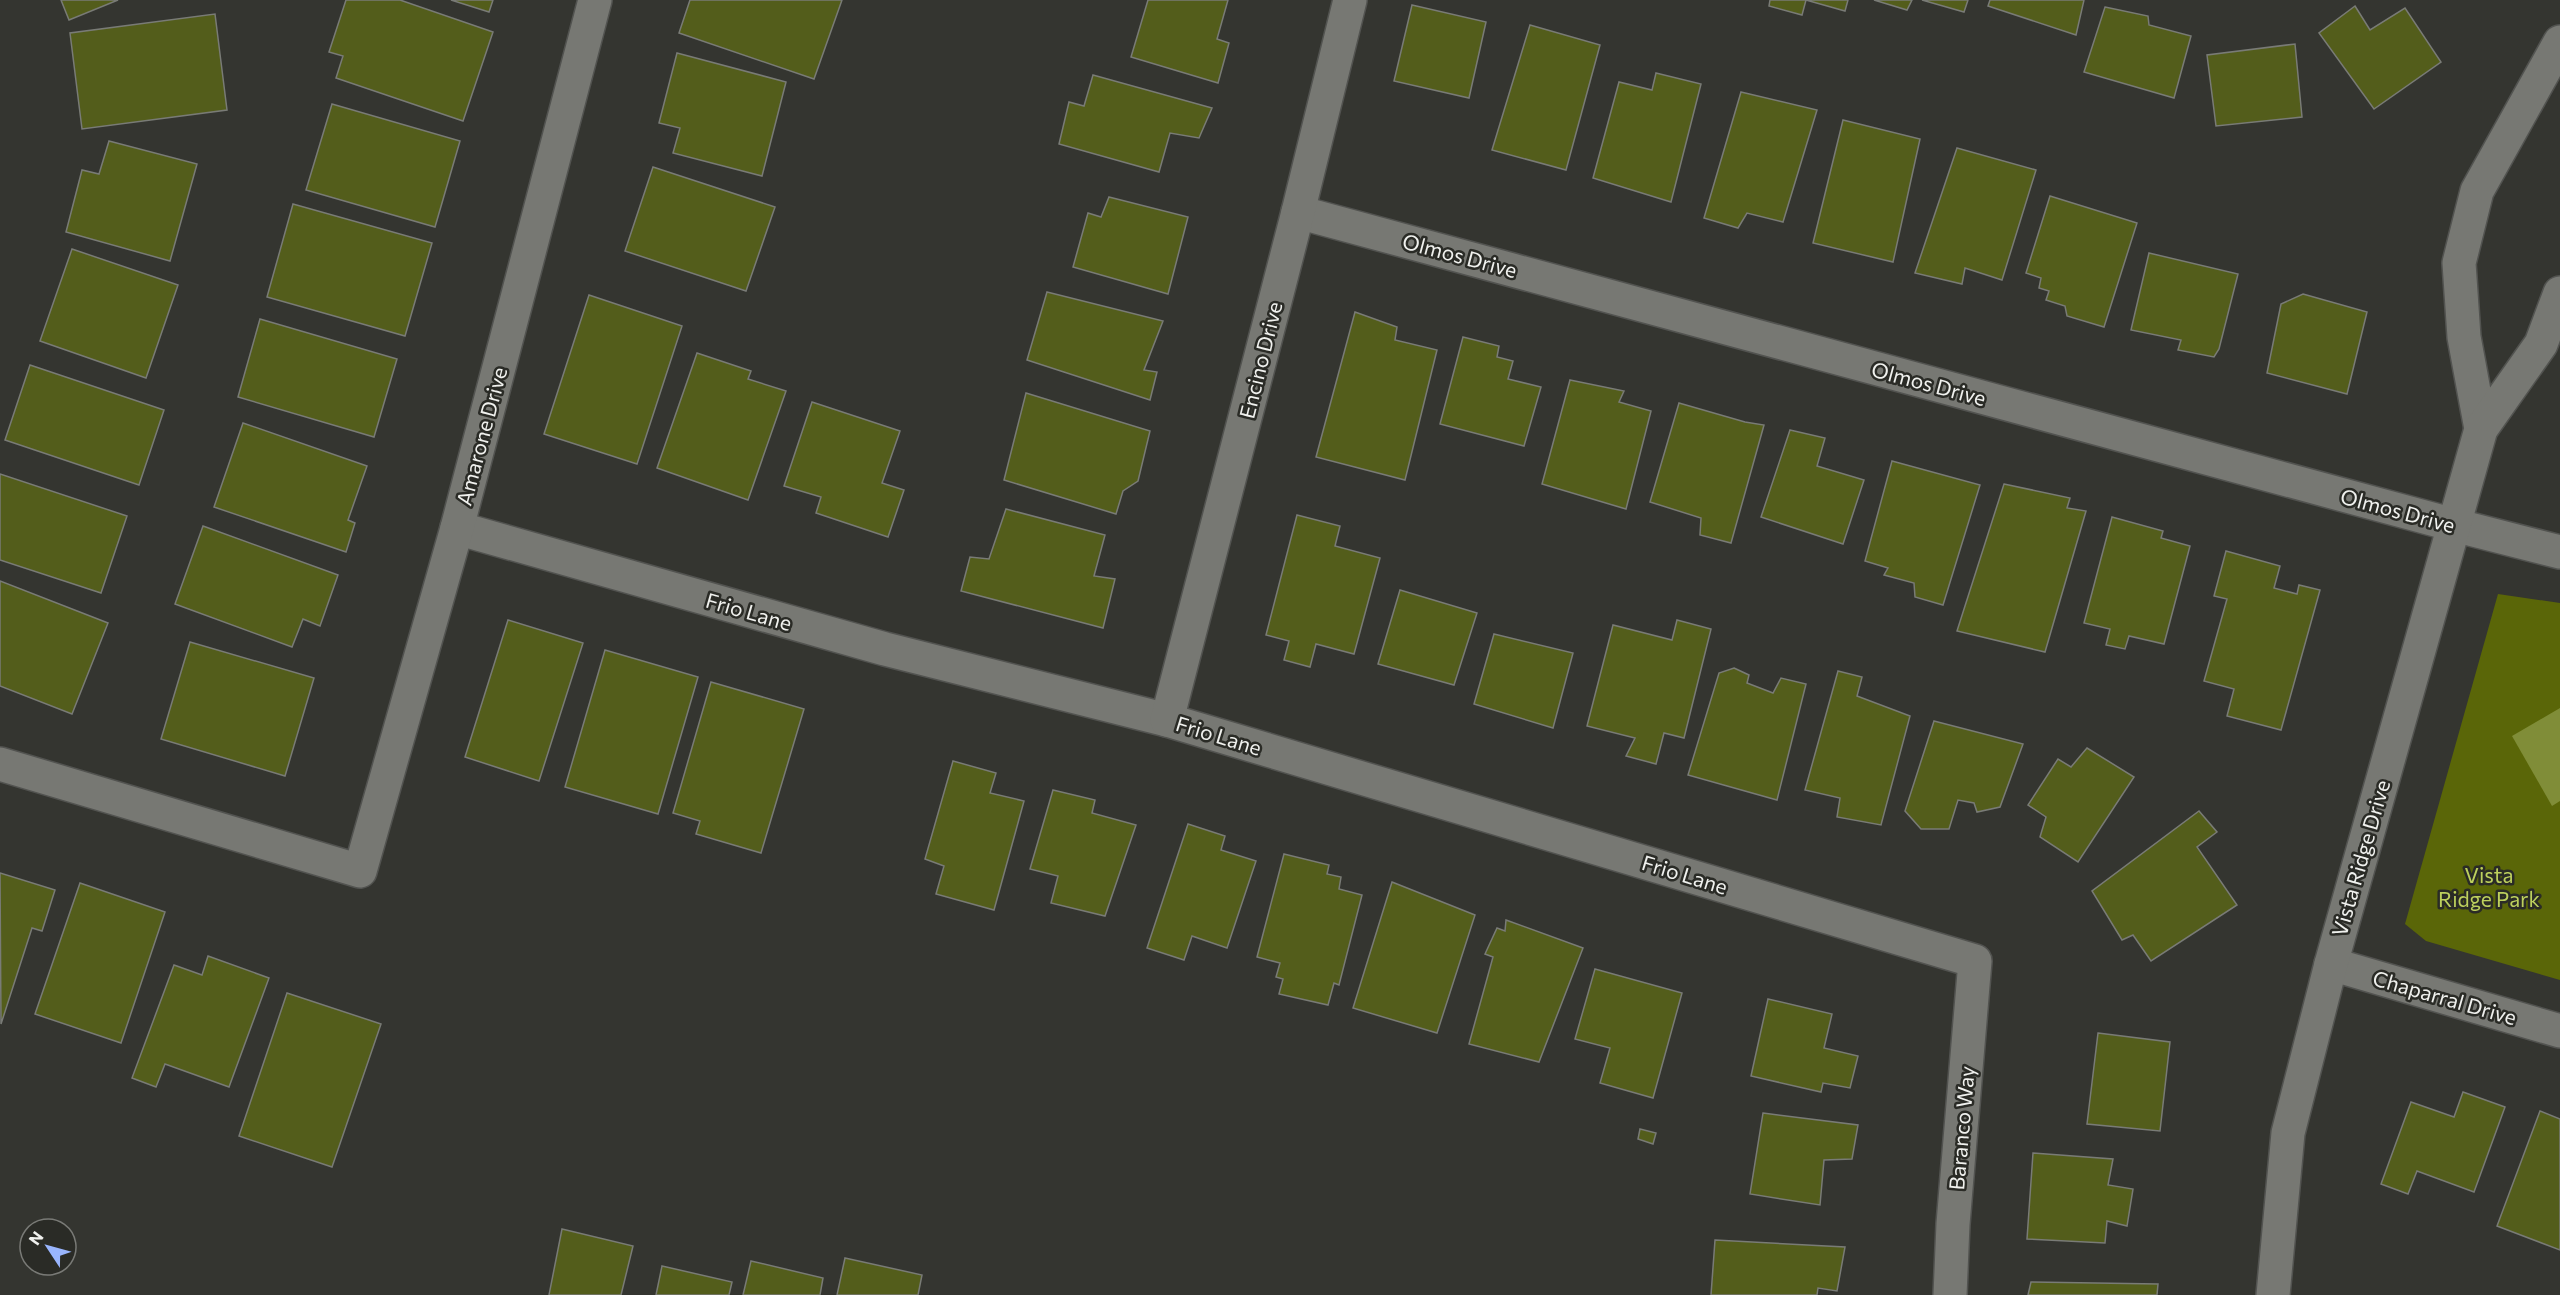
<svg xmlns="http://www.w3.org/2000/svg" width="2560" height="1295" viewBox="0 0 2560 1295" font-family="Commissioner,sans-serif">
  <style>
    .green { fill: #5a6608 }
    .water { fill: #808d38 }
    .building { fill: #535d1b; stroke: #797b76; stroke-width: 1.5 }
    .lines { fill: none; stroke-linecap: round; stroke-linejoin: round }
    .minor-casing { stroke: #525350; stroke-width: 36 }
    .minor { stroke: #777873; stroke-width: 33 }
    .labels { text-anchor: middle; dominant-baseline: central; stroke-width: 5; stroke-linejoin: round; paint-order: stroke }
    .street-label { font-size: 21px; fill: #f0f1ee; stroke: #2a2b26 }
    .park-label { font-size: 21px; fill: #bdd05d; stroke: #2a2b26 }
  </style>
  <rect width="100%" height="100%" fill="#343530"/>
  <path class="green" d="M 2498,594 L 2560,603 L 2560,980 L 2426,941 L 2405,924 Z"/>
  <path class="water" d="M 2560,708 L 2560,801 L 2552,806 L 2512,736 Z"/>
  <g class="building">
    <path d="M 61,0 L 118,0 L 69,20 Z"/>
    <path d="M 346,0 L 400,0 L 493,32 L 463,121 L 336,78 L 343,56 L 329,52 Z"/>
    <path d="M 451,0 L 493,0 L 489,12 Z"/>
    <path d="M 690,0 L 842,0 L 814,79 L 679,33 Z"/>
    <path d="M 1148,0 L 1228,0 L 1217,39 L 1229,43 L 1218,83 L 1131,57 Z"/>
    <path d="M 1770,0 L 1848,0 L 1845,11 L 1806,0 L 1802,15 L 1769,6 Z"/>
    <path d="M 1874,0 L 1912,0 L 1907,10 Z"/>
    <path d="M 1922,0 L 1968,0 L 1964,12 Z"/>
    <path d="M 1990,0 L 2084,0 L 2076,35 L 1988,6 Z"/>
    <path d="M 1412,5 L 1486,22 L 1469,98 L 1394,81 Z"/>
    <path d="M 2355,6 L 2370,30 L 2405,8 L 2441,62 L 2374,109 L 2319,33 Z"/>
    <path d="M 2105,7 L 2148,16 L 2149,25 L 2191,36 L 2174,98 L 2084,72 Z"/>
    <path d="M 215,14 L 227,110 L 82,129 L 70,33 Z"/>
    <path d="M 1530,25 L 1600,45 L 1566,170 L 1492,150 Z"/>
    <path d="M 2295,44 L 2302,117 L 2216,126 L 2207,55 Z"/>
    <path d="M 677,53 L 786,82 L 762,176 L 673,153 L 680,128 L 659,123 Z"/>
    <path d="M 1656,73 L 1701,84 L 1671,202 L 1593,178 L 1619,82 L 1652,90 Z"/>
    <path d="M 1093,75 L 1212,108 L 1199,138 L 1170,133 L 1159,172 L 1059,144 L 1069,102 L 1084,106 Z"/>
    <path d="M 1741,92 L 1817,110 L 1783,222 L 1747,213 L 1738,228 L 1704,218 Z"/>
    <path d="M 332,104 L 460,141 L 435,227 L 306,190 Z"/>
    <path d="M 1843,120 L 1920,139 L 1893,262 L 1813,243 Z"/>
    <path d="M 109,141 L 197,164 L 170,261 L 66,232 L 82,170 L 99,174 Z"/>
    <path d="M 1957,148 L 2036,170 L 2002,280 L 1965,268 L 1962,284 L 1915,273 Z"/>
    <path d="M 653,167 L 775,207 L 746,291 L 625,251 Z"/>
    <path d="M 2050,196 L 2137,223 L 2104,327 L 2067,316 L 2065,306 L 2046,300 L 2049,291 L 2039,288 L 2041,278 L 2026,273 Z"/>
    <path d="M 1109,197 L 1188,217 L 1168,294 L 1073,267 L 1088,213 L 1101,217 Z"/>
    <path d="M 293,204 L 432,243 L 405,336 L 267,297 Z"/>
    <path d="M 72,249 L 178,285 L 146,378 L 40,341 Z"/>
    <path d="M 2149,253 L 2238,274 L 2219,349 L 2214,357 L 2178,350 L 2181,340 L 2131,330 Z"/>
    <path d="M 1047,292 L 1163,321 L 1144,370 L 1157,372 L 1150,400 L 1027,360 Z"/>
    <path d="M 2303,294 L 2367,312 L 2347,394 L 2267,373 L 2281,304 Z"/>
    <path d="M 589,295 L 682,326 L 637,464 L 544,434 Z"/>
    <path d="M 1355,312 L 1397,327 L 1395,340 L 1437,350 L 1405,480 L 1316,457 Z"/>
    <path d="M 260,319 L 397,359 L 374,437 L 238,397 Z"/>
    <path d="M 1463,337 L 1499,346 L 1497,357 L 1513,361 L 1508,379 L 1541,387 L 1524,446 L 1440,424 Z"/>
    <path d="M 697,353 L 751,371 L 748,379 L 786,391 L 748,500 L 657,468 Z"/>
    <path d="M 30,365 L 164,410 L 139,485 L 5,440 Z"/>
    <path d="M 1570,380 L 1624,391 L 1619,402 L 1651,411 L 1626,509 L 1542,484 Z"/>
    <path d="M 1026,393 L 1150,431 L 1138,481 L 1123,491 L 1116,514 L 1004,480 Z"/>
    <path d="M 812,402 L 900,431 L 882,483 L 904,490 L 888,537 L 816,513 L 821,497 L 784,486 Z"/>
    <path d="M 1679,403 L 1745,422 L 1764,425 L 1731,543 L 1700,535 L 1701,518 L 1650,502 Z"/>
    <path d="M 243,423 L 367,466 L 348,520 L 355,523 L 346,552 L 214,507 Z"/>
    <path d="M 1790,430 L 1825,438 L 1817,466 L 1864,480 L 1843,544 L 1761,517 Z"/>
    <path d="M 1892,461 L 1980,485 L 1943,605 L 1915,597 L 1914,583 L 1884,575 L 1888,568 L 1865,561 Z"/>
    <path d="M 0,474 L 127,516 L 101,593 L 0,560 Z"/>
    <path d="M 2004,484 L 2070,498 L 2067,508 L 2086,511 L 2045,652 L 1957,631 Z"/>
    <path d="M 1006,509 L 1105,535 L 1094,576 L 1115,579 L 1103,628 L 961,591 L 970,557 L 989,559 Z"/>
    <path d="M 1297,515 L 1340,526 L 1335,546 L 1380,558 L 1354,654 L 1316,644 L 1310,667 L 1284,660 L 1289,641 L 1266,635 Z"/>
    <path d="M 2112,517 L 2163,531 L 2161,538 L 2190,546 L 2164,644 L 2129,636 L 2125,649 L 2106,645 L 2110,629 L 2084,623 Z"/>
    <path d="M 203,526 L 338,575 L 320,626 L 303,619 L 292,647 L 175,604 Z"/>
    <path d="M 2226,551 L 2280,566 L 2274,588 L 2297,594 L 2299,585 L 2320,590 L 2281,730 L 2227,716 L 2234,689 L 2204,681 L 2227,599 L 2214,596 Z"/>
    <path d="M 0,581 L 108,623 L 72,714 L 0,686 Z"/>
    <path d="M 1400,590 L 1477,613 L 1454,685 L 1378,664 Z"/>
    <path d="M 508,620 L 583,643 L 539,781 L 465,757 Z"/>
    <path d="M 1677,620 L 1711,629 L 1684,738 L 1664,733 L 1656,764 L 1626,756 L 1635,738 L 1587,726 L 1613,625 L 1672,640 Z"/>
    <path d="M 1494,634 L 1573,653 L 1553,728 L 1474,704 Z"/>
    <path d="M 190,642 L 314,678 L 285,776 L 161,739 Z"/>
    <path d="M 605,650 L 698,677 L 658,814 L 565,787 Z"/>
    <path d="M 1734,668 L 1749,675 L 1747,683 L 1773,693 L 1781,678 L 1806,684 L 1777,800 L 1688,775 L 1719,673 Z"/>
    <path d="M 1838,671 L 1862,677 L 1857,696 L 1910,716 L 1881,825 L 1837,817 L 1840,798 L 1805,790 Z"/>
    <path d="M 711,682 L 804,709 L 761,853 L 696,834 L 700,821 L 673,813 Z"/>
    <path d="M 1934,721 L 2023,744 L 2000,807 L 1977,812 L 1974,803 L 1958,800 L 1949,829 L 1921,829 L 1905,811 Z"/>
    <path d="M 2087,748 L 2134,777 L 2078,862 L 2040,837 L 2046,817 L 2028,805 L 2058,759 L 2071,767 Z"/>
    <path d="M 953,761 L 996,773 L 990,793 L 1024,801 L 994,910 L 936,894 L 944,866 L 925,859 Z"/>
    <path d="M 1053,790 L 1095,800 L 1092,813 L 1136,825 L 1105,916 L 1051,903 L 1058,876 L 1030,869 Z"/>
    <path d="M 2199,811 L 2217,832 L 2197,847 L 2237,905 L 2151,961 L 2133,935 L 2122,940 L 2092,891 Z"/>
    <path d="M 1188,824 L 1225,836 L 1221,850 L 1256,861 L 1227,948 L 1192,936 L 1184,960 L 1147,948 Z"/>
    <path d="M 1284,854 L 1329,865 L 1327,874 L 1341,877 L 1339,889 L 1362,895 L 1339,985 L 1334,983 L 1328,1005 L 1279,994 L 1283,979 L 1276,977 L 1280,963 L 1257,957 Z"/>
    <path d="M 0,873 L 55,890 L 42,931 L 32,928 L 1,1024 Z"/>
    <path d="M 1392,882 L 1475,915 L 1437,1033 L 1353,1008 Z"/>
    <path d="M 80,883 L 165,912 L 121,1043 L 35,1014 Z"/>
    <path d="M 1506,920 L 1583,948 L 1539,1062 L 1469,1044 L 1493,957 L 1485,954 L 1497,928 L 1505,931 Z"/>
    <path d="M 208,956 L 269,978 L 229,1087 L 165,1064 L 156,1087 L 132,1078 L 174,965 L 202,975 Z"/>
    <path d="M 1595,969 L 1682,993 L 1653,1098 L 1600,1083 L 1610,1048 L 1575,1039 Z"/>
    <path d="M 287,993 L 381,1024 L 332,1167 L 239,1136 Z"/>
    <path d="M 1768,999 L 1832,1014 L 1824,1048 L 1858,1056 L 1850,1088 L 1823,1083 L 1821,1092 L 1751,1076 Z"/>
    <path d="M 2098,1033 L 2170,1042 L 2160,1131 L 2087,1124 Z"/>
    <path d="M 2463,1092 L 2505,1107 L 2474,1192 L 2417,1171 L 2408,1194 L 2381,1184 L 2411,1102 L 2454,1117 Z"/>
    <path d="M 2540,1111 L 2560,1119 L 2560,1250 L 2497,1226 Z"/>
    <path d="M 1763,1113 L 1858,1125 L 1852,1159 L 1824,1160 L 1820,1205 L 1750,1194 Z"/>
    <path d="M 1640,1129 L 1656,1133 L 1653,1144 L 1638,1139 Z"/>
    <path d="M 2033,1153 L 2113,1159 L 2108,1185 L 2133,1189 L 2127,1226 L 2107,1221 L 2105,1243 L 2027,1239 Z"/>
    <path d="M 562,1229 L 633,1246 L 621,1295 L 549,1295 Z"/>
    <path d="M 1715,1240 L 1845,1247 L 1837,1291 L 1818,1288 L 1817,1295 L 1711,1295 Z"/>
    <path d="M 845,1258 L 922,1275 L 918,1295 L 837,1295 Z"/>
    <path d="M 751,1261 L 823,1278 L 820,1295 L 743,1295 Z"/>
    <path d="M 662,1266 L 732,1282 L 729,1295 L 656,1295 Z"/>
    <path d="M 2031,1282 L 2158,1284 L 2157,1295 L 2028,1295 Z"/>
  </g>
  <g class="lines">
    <g class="minor-casing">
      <g id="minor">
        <path d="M 1298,212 L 2454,525 L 2560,552"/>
        <path d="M 2481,429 L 2464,337 L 2459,263 L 2477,191 L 2560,42"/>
        <path d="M 457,528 L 885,649 L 1167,720 L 1975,961 L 1953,1224 L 1950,1295"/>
        <path d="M 1167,720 L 1298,212 L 1350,0"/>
        <path d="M 0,764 L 360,871 L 457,528 L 595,0"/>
        <path d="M 2331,964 L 2560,1031"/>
        <path d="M 2273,1295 L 2288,1133 L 2331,964 L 2481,429 L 2541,344 L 2560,293"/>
      </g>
    </g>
    <use href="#minor" class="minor"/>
  </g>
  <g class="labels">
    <g class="street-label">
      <text transform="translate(1460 255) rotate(15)">Olmos Drive</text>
      <text transform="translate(1260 360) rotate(-76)">Encino Drive</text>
      <text transform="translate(1929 383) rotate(15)">Olmos Drive</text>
      <text transform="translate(481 436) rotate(-75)">Amarone Drive</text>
      <text transform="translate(2398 510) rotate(15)">Olmos Drive</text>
      <text transform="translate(749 611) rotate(16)">Frio Lane</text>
      <text transform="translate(1219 735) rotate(17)">Frio Lane</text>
      <text transform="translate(2360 858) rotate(-74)">Vista Ridge Drive</text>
      <text transform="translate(1685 874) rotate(17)">Frio Lane</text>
      <text transform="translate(2445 997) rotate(16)">Chaparral Drive</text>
      <text transform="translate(1961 1128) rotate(-85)">Baranco Way</text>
    </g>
    <g class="park-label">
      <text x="2489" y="874">Vista<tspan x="2489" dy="24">Ridge Park</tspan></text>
    </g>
  </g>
  <g transform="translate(48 1247) rotate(306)"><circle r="28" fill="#2a2b26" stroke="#797a76" stroke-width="1.5"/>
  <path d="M0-4.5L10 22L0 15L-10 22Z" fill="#99b5fd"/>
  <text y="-9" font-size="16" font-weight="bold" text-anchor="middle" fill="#f0f1ee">N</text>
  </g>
</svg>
